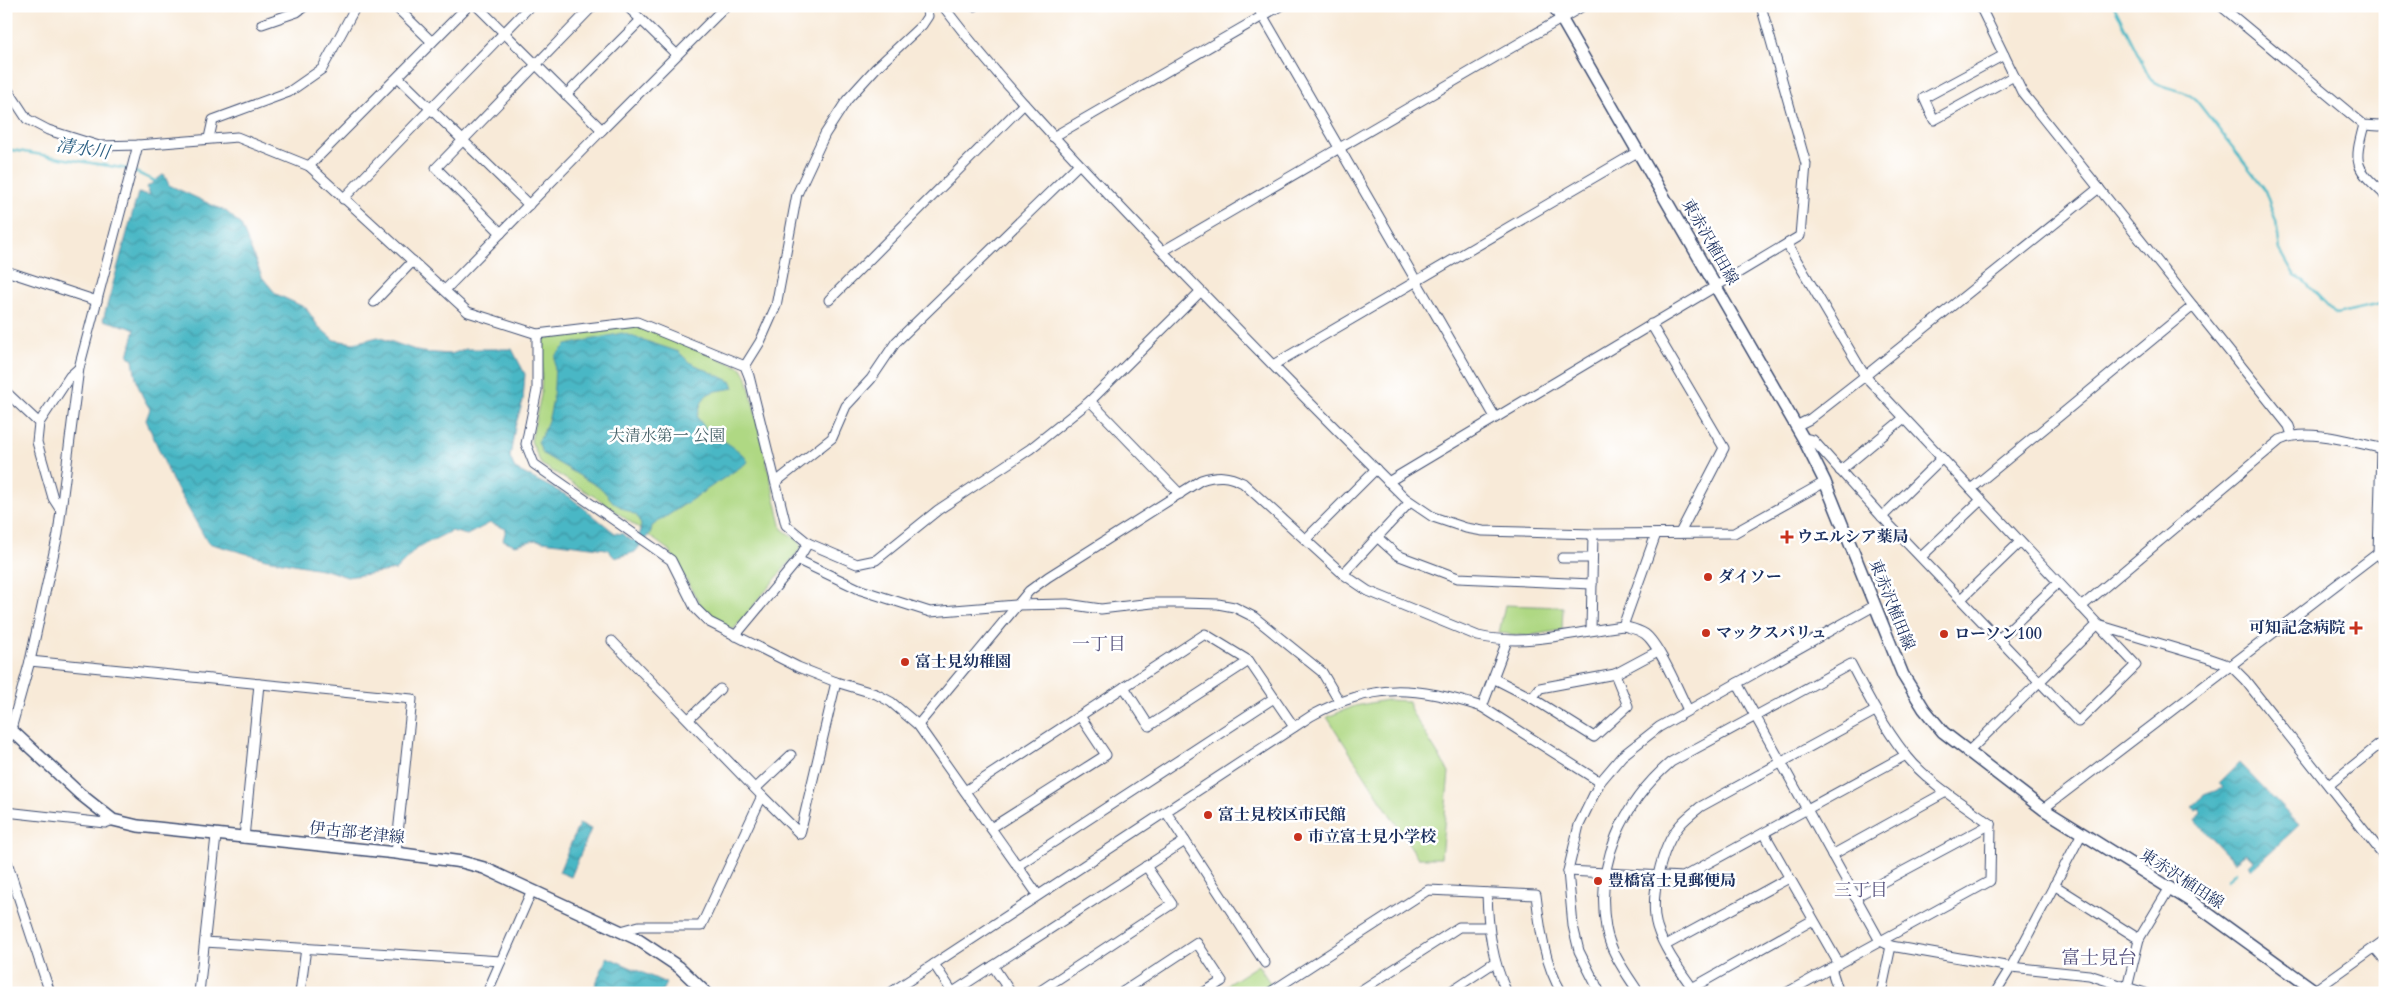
<svg xmlns="http://www.w3.org/2000/svg" width="2391" height="999" viewBox="0 0 2391 999" font-family="Cardo,'Noto Serif JP',serif">
  <style>
    .green { fill: #afd883; stroke: #658470 }
    .water { fill: url(#water-waves); stroke: #327392 }
    .lines { fill: none; stroke-linecap: round; stroke-linejoin: round }
    .stream { stroke: #4ab7c5; stroke-width: 2.5 }
    .minor-casing { stroke: #3c4b70; stroke-width: 11 }
    .major-casing { stroke: #3c4b70; stroke-width: 14 }
    .minor { stroke: #fff; stroke-width: 9 }
    .major { stroke: #fff; stroke-width: 11 }
    .poi-dot { fill: #c8321e; stroke: #fff; stroke-width: 2 }
    .labels { text-anchor: middle; dominant-baseline: central; stroke-width: 5; stroke-linejoin: round; paint-order: stroke }
    .street-label { font-size: 16px; fill: #1b2f5e; stroke: #fff }
    .park-label { font-size: 16px; fill: #476269; stroke: #fff }
    .poi-label { font-size: 16px; font-weight: bold; fill: #1b2f5e; stroke: #fff; text-anchor: start }
    .water-label { font-size: 18px; font-style: italic; fill: #2b5f82; stroke: #fff }
    .neighbourhood-label { font-size: 18px; fill: #56527e; stroke: #fff }
    .quarter-label { font-size: 19px; fill: #56527e; stroke: #fff }
  </style>
  <defs>
    <pattern id="water-waves" width="16" height="10" patternUnits="userSpaceOnUse" patternTransform="scale(1.25)"><rect width="16" height="10" fill="#4ab7c5"/><path d="M0 5q4-4 8 0t8 0" fill="none" stroke="#3d95a3"/></pattern>
  </defs>
  <rect width="100%" height="100%" fill="#fff"/>
  <filter id="ink" filterUnits="userSpaceOnUse"><feTurbulence type="fractalNoise" baseFrequency=".02" numOctaves="2"/><feDisplacementMap in="SourceGraphic" scale="10" xChannelSelector="R" yChannelSelector="G"/><feConvolveMatrix kernelMatrix="1 2 1 2 8 2 1 2 1" color-interpolation-filters="sRGB"/></filter>
  <filter id="wash" filterUnits="userSpaceOnUse"><feTurbulence type="fractalNoise" baseFrequency=".0096" numOctaves="4" result="noise"/><feDisplacementMap in="SourceGraphic" scale="20" xChannelSelector="R" yChannelSelector="G"/><feGaussianBlur stdDeviation="1.12" result="paint"/><feColorMatrix in="noise" values="0 0 0 0 0 0 0 0 0 0 0 0 0 0 0 0 0 1.4 0 .05"/><feComposite in="paint" operator="in"/></filter>
  <g filter="url(#wash)">
    <rect width="100%" height="100%" fill="#f8ead8"/>
    <g class="green">
      <path d="M 630,324 L 637,324 L 742,368 L 747,377 L 782,529 L 799,541 L 802,547 L 733,630 L 713,619 L 702,608 L 670,551 L 600,500 L 541,464 L 531,441 L 541,395 L 543,339 Z"/>
      <path d="M 1505,605 L 1563,607 L 1562,630 L 1526,636 L 1499,633 Z"/>
      <path d="M 1386,700 L 1409,701 L 1411,711 L 1449,772 L 1441,858 L 1418,858 L 1327,717 L 1355,706 Z"/>
      <path d="M 1258,965 L 1272,986 L 1262,993 L 1214,993 Z"/>
    </g>
    <g class="water">
      <path d="M 164,174 L 169,185 L 227,212 L 241,225 L 262,277 L 276,294 L 306,308 L 318,326 L 334,340 L 354,343 L 378,337 L 421,352 L 451,354 L 466,349 L 512,349 L 525,374 L 523,401 L 515,427 L 510,457 L 515,469 L 570,497 L 615,533 L 623,534 L 632,541 L 640,534 L 641,525 L 637,516 L 614,503 L 602,489 L 543,454 L 538,442 C 555,414 554,388 555,356 L 566,345 L 622,333 L 679,352 L 689,362 L 732,382 L 734,388 C 706,393 705,390 697,417 C 709,438 741,446 748,462 L 652,526 L 651,532 L 635,552 L 615,558 L 607,549 L 535,540 L 515,545 L 503,540 L 506,529 L 490,523 L 467,535 L 451,531 L 417,548 L 396,570 L 347,577 L 326,570 L 266,559 L 208,543 L 172,480 L 146,420 L 150,409 C 139,393 135,378 133,359 L 128,356 L 135,329 L 103,320 L 138,193 L 150,195 L 147,187 Z"/>
      <path d="M 2239,763 L 2299,825 L 2252,869 L 2248,865 L 2253,860 L 2246,853 L 2234,862 L 2195,821 L 2201,812 L 2198,809 L 2200,807 L 2195,810 L 2191,807 L 2204,795 L 2223,788 L 2219,783 Z"/>
      <path d="M 579,824 L 591,829 L 571,877 L 559,872 Z"/>
      <path d="M 607,957 L 666,983 L 661,993 L 592,993 Z"/>
    </g>
    <g class="lines">
      <g class="stream">
        <path d="M 2114,6 L 2150,78 C 2164,92 2179,85 2196,100 L 2264,188 L 2276,221 L 2280,250 L 2295,276 L 2304,281 L 2336,314 L 2380,304 L 2385,307"/>
        <path d="M 6,152 L 12,150 L 128,169"/>
        <path d="M 133,171 L 155,181"/>
        <path d="M 2227,881 L 2236,872"/>
      </g>
    </g>
  </g>
  <g filter="url(#ink)">
    <g class="lines">
      <g class="minor-casing">
        <g id="minor">
          <path d="M 395,6 L 432,42"/>
          <path d="M 477,6 L 602,130 L 726,6"/>
          <path d="M 627,6 L 676,54"/>
          <path d="M 943,6 C 1010,94 1086,171 1162,251 C 1242,334 1323,417 1405,498 L 1433,517 L 1466,528 L 1483,531 L 1593,534 L 1734,533 L 1825,482"/>
          <path d="M 973,6 L 974,6"/>
          <path d="M 1257,6 L 1495,417"/>
          <path d="M 1980,6 L 2022,92 L 2289,426 L 2292,435"/>
          <path d="M 2221,6 L 2364,125 L 2379,126 L 2385,124"/>
          <path d="M 262,24 L 297,12 L 305,6"/>
          <path d="M 2004,55 L 1924,98 L 1934,120 L 2014,76"/>
          <path d="M 399,78 L 529,205"/>
          <path d="M 6,87 L 27,119 L 48,130 L 99,146 L 138,145 L 237,137 L 309,166 L 468,312 L 537,334 L 637,322 L 745,366 L 749,376 L 786,525 L 808,543 L 857,564 L 876,560 L 938,510 L 1030,449 L 1090,401 L 1200,292"/>
          <path d="M 566,95 L 641,20"/>
          <path d="M 2364,125 C 2353,165 2355,167 2385,195"/>
          <path d="M 1053,137 L 1280,6"/>
          <path d="M 209,138 L 213,120 L 289,92 L 322,69 L 356,6"/>
          <path d="M 309,166 L 468,6"/>
          <path d="M 343,199 L 530,6"/>
          <path d="M 501,233 L 436,168 L 593,6"/>
          <path d="M 1787,244 L 1865,376 L 2136,665 L 2078,722 L 1882,517 L 1813,440 L 1803,438"/>
          <path d="M 1163,251 L 1583,6"/>
          <path d="M 6,271 L 97,301"/>
          <path d="M 445,290 L 602,130"/>
          <path d="M 829,300 L 1024,104"/>
          <path d="M 374,302 L 413,261"/>
          <path d="M 1651,324 L 1724,448 L 1680,533"/>
          <path d="M 537,334 L 537,390 L 526,444 L 534,464 L 671,560 L 695,608 L 709,622 L 798,667 L 836,682 L 876,694 L 891,702 L 918,725 L 1038,895"/>
          <path d="M 1273,365 L 1639,151"/>
          <path d="M 745,366 L 760,342 L 776,306 L 797,194 L 825,134 L 847,100 L 876,68 L 922,25 L 928,16 L 926,6"/>
          <path d="M 6,392 L 39,423 L 37,442 L 53,498 L 60,509"/>
          <path d="M 1090,401 L 1180,494"/>
          <path d="M 39,423 L 70,376 L 79,368"/>
          <path d="M 1796,426 L 1810,419 L 1865,376 L 2099,188"/>
          <path d="M 2381,449 L 2378,553 L 2385,563"/>
          <path d="M 1840,471 L 1904,418"/>
          <path d="M 776,482 L 832,438 L 846,406 L 871,379 L 896,342 L 1078,165"/>
          <path d="M 1388,482 L 1800,236 L 1806,164 L 1761,6"/>
          <path d="M 1971,489 L 2193,306"/>
          <path d="M 1882,517 L 1942,458"/>
          <path d="M 1377,537 L 1397,555 L 1458,578 L 1592,584"/>
          <path d="M 1306,539 L 1376,469"/>
          <path d="M 1921,557 L 1981,500"/>
          <path d="M 1562,558 L 1592,558"/>
          <path d="M 798,560 L 861,590 L 930,612 L 1016,605 L 1067,604 L 1101,609 L 1152,603 L 1181,603 L 1218,604 L 1234,607 L 1254,617 L 1322,672 L 1339,701"/>
          <path d="M 1343,574 L 1410,502"/>
          <path d="M 1961,599 L 2020,542"/>
          <path d="M 2081,607 L 2280,440 C 2310,427 2353,443 2385,449"/>
          <path d="M 2098,625 L 2208,658 L 2231,666 L 2245,680 L 2385,857"/>
          <path d="M 1623,626 L 1656,534"/>
          <path d="M 1591,630 L 1593,534"/>
          <path d="M 735,636 L 798,560 L 808,543"/>
          <path d="M 1999,639 L 2058,583"/>
          <path d="M 612,641 L 762,796"/>
          <path d="M 30,661 L 412,699 L 396,853"/>
          <path d="M 1493,678 L 1532,698 L 1594,737 L 1628,706 L 1615,674 L 1658,651"/>
          <path d="M 1737,683 L 1880,941 L 1891,946 L 2011,967 L 2089,975 L 2145,993"/>
          <path d="M 1124,687 L 1149,726 L 1249,661"/>
          <path d="M 1532,698 L 1540,688 L 1615,674"/>
          <path d="M 1482,707 L 1507,641"/>
          <path d="M 689,719 L 720,689"/>
          <path d="M 918,725 L 1029,591 L 1048,577 L 1201,480 C 1217,475 1228,475 1243,483 L 1343,574 L 1368,591 L 1478,636 C 1527,647 1574,632 1623,626 C 1630,628 1638,629 1645,634 C 1659,644 1679,692 1688,710"/>
          <path d="M 6,747 L 30,661 L 58,534 L 79,368 L 138,145"/>
          <path d="M 1967,753 L 2097,625"/>
          <path d="M 2329,785 L 2385,740"/>
          <path d="M 756,788 L 791,755"/>
          <path d="M 965,791 L 1205,634 L 1249,661 L 1294,727"/>
          <path d="M 2043,809 L 2378,553"/>
          <path d="M 6,812 L 105,823 L 113,820"/>
          <path d="M 1166,812 L 1265,963"/>
          <path d="M 991,828 L 1106,755 L 1080,716"/>
          <path d="M 1764,833 L 1839,964"/>
          <path d="M 244,838 L 259,684"/>
          <path d="M 1832,855 L 1946,792"/>
          <path d="M 6,859 L 50,993"/>
          <path d="M 1017,866 L 1274,698"/>
          <path d="M 1568,871 L 1683,877 L 1906,755"/>
          <path d="M 2054,885 L 2139,939 L 2127,988"/>
          <path d="M 1487,893 C 1488,929 1492,960 1507,993"/>
          <path d="M 1855,897 L 1991,824"/>
          <path d="M 621,931 L 639,926 L 701,926 L 762,796 L 800,834 L 836,682"/>
          <path d="M 2139,939 L 2169,889"/>
          <path d="M 205,942 L 501,961"/>
          <path d="M 1666,945 L 1789,878"/>
          <path d="M 2375,948 L 2385,960"/>
          <path d="M 934,964 L 953,993"/>
          <path d="M 993,966 L 1011,993"/>
          <path d="M 1831,968 L 1839,993"/>
          <path d="M 1692,988 L 1813,920"/>
          <path d="M 953,992 L 1185,841"/>
          <path d="M 199,993 L 216,836"/>
          <path d="M 300,993 L 306,948"/>
          <path d="M 487,993 L 532,890"/>
          <path d="M 890,993 L 1311,716 C 1372,682 1417,686 1482,707 L 1600,782"/>
          <path d="M 1037,993 L 1172,904 L 1146,866"/>
          <path d="M 1121,993 L 1197,943 L 1222,981 L 1203,993"/>
          <path d="M 1269,993 L 1428,890 L 1536,895 C 1540,928 1544,963 1562,993"/>
          <path d="M 1357,993 L 1459,927 L 1488,927"/>
          <path d="M 1448,993 L 1495,962"/>
          <path d="M 1600,993 L 1579,951 L 1573,926 L 1568,871 L 1579,825 L 1600,782 L 1622,756 L 1659,727 L 1874,606"/>
          <path d="M 1639,993 C 1626,973 1610,952 1606,928 C 1595,863 1622,804 1671,762 L 1851,664 C 1867,695 1883,726 1905,754 C 1927,782 1962,803 1991,824"/>
          <path d="M 1696,993 C 1682,973 1664,950 1657,927 C 1649,899 1661,847 1680,825 C 1686,818 1693,813 1700,807 L 1875,711"/>
          <path d="M 1786,993 L 1990,881 L 1991,824"/>
          <path d="M 1881,993 L 1891,946"/>
          <path d="M 1995,993 L 2011,967 L 2081,835"/>
          <path d="M 2311,993 L 2385,940"/>
        </g>
      </g>
      <g class="major-casing">
        <g id="major">
          <path d="M 1554,6 L 1803,438 L 1825,482 L 1903,675 L 1924,709 L 1943,732 L 2043,809 L 2192,902 L 2318,993"/>
          <path d="M 6,725 L 80,794 L 113,820 L 138,826 L 396,853 L 462,862 L 484,868 L 637,939 L 679,967 L 706,993"/>
        </g>
      </g>
      <use href="#minor" class="minor"/>
      <use href="#major" class="major"/>
    </g>
  </g>
  <g class="poi-dot">
    <path d="M1784.5 529.5h5v5h5v5h-5v5h-5v-5h-5v-5h5z"/>
    <circle cx="1708" cy="577" r="5"/>
    <path d="M2353.5 620.5h5v5h5v5h-5v5h-5v-5h-5v-5h5z"/>
    <circle cx="1706" cy="633" r="5"/>
    <circle cx="1944" cy="634" r="5"/>
    <circle cx="905" cy="662" r="5"/>
    <circle cx="1208" cy="815" r="5"/>
    <circle cx="1298" cy="837" r="5"/>
    <circle cx="1598" cy="881" r="5"/>
  </g>
  <g class="labels">
    <g class="street-label">
      <text transform="translate(1710 242) rotate(60)">東赤沢植田線</text>
      <text transform="translate(1892 605) rotate(68)">東赤沢植田線</text>
      <text transform="translate(357 833) rotate(6)">伊古部老津線</text>
      <text transform="translate(2182 879) rotate(33)">東赤沢植田線</text>
    </g>
    <g class="park-label">
      <text x="667" y="436">大清水第一 公園</text>
    </g>
    <g class="poi-label">
      <text x="1797" y="537">ウエルシア薬局</text>
      <text x="1718" y="577">ダイソー</text>
      <text x="2345" y="628" text-anchor="end">可知記念病院</text>
      <text x="1716" y="633">マックスバリュ</text>
      <text x="1954" y="634">ローソン100</text>
      <text x="915" y="662">富士見幼稚園</text>
      <text x="1218" y="815">富士見校区市民館</text>
      <text x="1308" y="837">市立富士見小学校</text>
      <text x="1608" y="881">豊橋富士見郵便局</text>
    </g>
    <g class="water-label">
      <text transform="translate(83 149) rotate(9)">清水川</text>
    </g>
    <g class="neighbourhood-label">
      <text x="1099" y="644">一丁目</text>
      <text x="1861" y="890">三丁目</text>
    </g>
    <g class="quarter-label">
      <text x="2099" y="958">富士見台</text>
    </g>
  </g>
  <rect width="2391" height="999" fill="none" stroke="#fff" stroke-width="25"/>
</svg>
